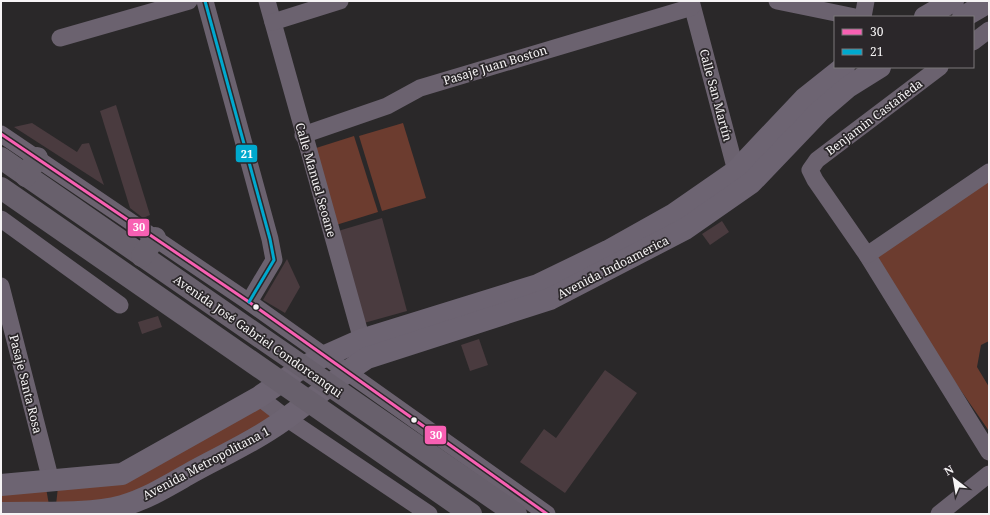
<svg xmlns="http://www.w3.org/2000/svg" width="990" height="515" viewBox="0 0 990 515" font-family="'Noto Serif',serif">
  <style>
    .green { fill: #6c3c2f }
    .building { fill: #4a3b3f }
    .lines { fill: none; stroke-linecap: round; stroke-linejoin: round }
    .minor { stroke: #6b626f; stroke-width: 17 }
    .secondary { stroke: #6d6472; stroke-width: 22 }
    .trunk { stroke: #68606c; stroke-width: 22 }
    .bus-1-casing { stroke: #2b272a; stroke-width: 6 }
    .bus-2-casing { stroke: #2b272a; stroke-width: 6 }
    .bus-1 { stroke: #f860b3; stroke-width: 3 }
    .bus-2 { stroke: #00a9ce; stroke-width: 3 }
    .bus-dot { fill: #f6f4f5; stroke: #2b272a; stroke-width: 1.5 }
    .labels { text-anchor: middle; dominant-baseline: central; stroke-width: 3.5; stroke-linejoin: round; paint-order: stroke }
    .street-label { font-size: 12px; fill: #f6f4f5; stroke: #2b272a }
    .line-badge { stroke: #2b272a; stroke-width: 1.5 }
    .badge-label { font-size: 11px; text-anchor: middle; font-weight: bold; fill: #fff }
  </style>
  <rect width="100%" height="100%" fill="#2a2829"/>
  <g class="green">
    <path d="M 403,123 L 426,198 L 382,211 L 359,136 Z"/>
    <path d="M 354,136 L 378,212 L 336,225 L 313,149 Z"/>
    <path d="M 989,173 L 989,341 L 981,345 L 977,367 L 989,387 L 989,431 L 868,257 Z"/>
    <path d="M 258,406 L 274,416 L 157,483 L 120,499 L 56,505 L 58,487 L 123,481 Z"/>
    <path d="M 46,488 L 49,505 L 1,507 L 1,493 Z"/>
  </g>
  <g class="building">
    <path d="M 116,105 L 150,215 L 143,218 L 130,208 L 100,111 Z"/>
    <path d="M 32,123 L 77,152 L 82,144 L 89,143 L 104,185 L 14,127 Z"/>
    <path d="M 382,218 L 407,311 L 364,323 L 338,231 Z"/>
    <path d="M 722,221 L 729,232 L 710,245 L 702,234 Z"/>
    <path d="M 287,259 L 300,287 L 285,313 L 263,300 Z"/>
    <path d="M 158,316 L 162,327 L 142,334 L 138,322 Z"/>
    <path d="M 479,339 L 488,365 L 470,371 L 461,345 Z"/>
    <path d="M 605,370 L 637,393 L 565,493 L 520,462 L 544,429 L 556,438 Z"/>
  </g>
  <g class="lines">
    <g class="minor">
      <path d="M 205,1 L 270,239 L 274,260 L 249,302"/>
      <path d="M 267,1 L 365,351"/>
      <path d="M 691,1 L 736,171 L 742,179"/>
      <path d="M 777,1 L 855,17"/>
      <path d="M 863,17 L 866,1"/>
      <path d="M 273,22 L 340,1"/>
      <path d="M 60,38 L 189,1"/>
      <path d="M 973,42 L 989,30"/>
      <path d="M 940,67 L 817,160 L 810,170 L 815,180 L 867,255 L 989,452"/>
      <path d="M 1,134 L 249,302 L 547,514"/>
      <path d="M 303,135 L 387,106 L 420,88 L 692,7"/>
      <path d="M 1,219 L 120,305"/>
      <path d="M 867,255 L 989,172"/>
      <path d="M 1,286 L 51,481"/>
      <path d="M 259,397 L 286,418 L 429,514"/>
      <path d="M 939,514 L 989,474"/>
    </g>
    <g class="secondary">
      <path d="M 925,17 L 953,1"/>
      <path d="M 963,17 L 989,2"/>
      <path d="M 1,485 L 122,474 L 259,397 L 303,367 L 325,356 L 361,340 L 538,285 L 608,251 L 674,214 L 736,171 L 805,98 L 844,67"/>
      <path d="M 1,513 C 36,512 89,515 122,506 C 146,499 166,487 187,475 C 215,459 245,446 272,428 C 305,407 334,379 367,358 L 550,299 L 685,229 L 751,183 L 820,111 L 848,87 L 880,67"/>
    </g>
    <g class="trunk">
      <path d="M 1,158 L 516,514"/>
      <path d="M 26,176 L 37,158"/>
      <path d="M 1,188 L 471,514"/>
      <path d="M 142,256 L 155,238"/>
    </g>
    <g class="bus-1-casing">
      <path id="bus-1" d="M 1,134 L 249,302 L 547,514"/>
    </g>
    <g class="bus-2-casing">
      <path id="bus-2" d="M 205,1 L 270,239 L 274,260 L 249,302"/>
    </g>
    <use href="#bus-1" class="bus-1"/>
    <use href="#bus-2" class="bus-2"/>
  </g>
  <g class="bus-dot">
    <circle cx="256" cy="307" r="3.5"/>
    <circle cx="414" cy="420" r="3.5"/>
  </g>
  <g class="labels">
    <g class="street-label">
      <text transform="translate(495 65) rotate(-17)">Pasaje Juan Boston</text>
      <text transform="translate(716 95) rotate(75)">Calle San Martín</text>
      <text transform="translate(874 117) rotate(-37)">Benjamin Castañeda</text>
      <text transform="translate(316 180) rotate(74)">Calle Manuel Seoane</text>
      <text transform="translate(613 267) rotate(-27)">Avenida Indoamerica</text>
      <text transform="translate(258 336) rotate(35)">Avenida José Gabriel Condorcanqui</text>
      <text transform="translate(26 384) rotate(76)">Pasaje Santa Rosa</text>
      <text transform="translate(206 463) rotate(-28)">Avenida Metropolitana 1</text>
    </g>
  </g>
  <g class="line-badge">
    <rect x="235" y="144" width="23" height="19" rx="4" fill="#00a9ce"/>
    <rect x="127" y="218" width="23" height="19" rx="4" fill="#f860b3"/>
    <rect x="424" y="425" width="23" height="20" rx="4" fill="#f860b3"/>
  </g>
  <g class="badge-label">
    <text x="247" y="158">21</text>
    <text x="139" y="231">30</text>
    <text x="436" y="439">30</text>
  </g>
  <rect width="990" height="515" fill="none" stroke="#f6f4f5" stroke-width="4"/>
  <rect x="834" y="16" width="140" height="52" fill="#2b272a" stroke="#7c797b"/>
  <rect x="842" y="29" width="20" height="6" fill="#f860b3" stroke="#7c797b"/>
  <text x="870" y="36" font-size="12" fill="#f6f4f5">30</text>
  <rect x="842" y="49" width="20" height="6" fill="#00a9ce" stroke="#7c797b"/>
  <text x="870" y="56" font-size="12" fill="#f6f4f5">21</text>
  <g transform="translate(954 479) rotate(329)" stroke="#2b272a" stroke-width="3" paint-order="stroke">
  <path d="M0-3L7 15L0 10L-7 15Z" fill="#f6f4f5"/>
  <text y="-6" font-size="11" font-weight="bold" text-anchor="middle" fill="#f6f4f5">N</text>
  </g>
</svg>
